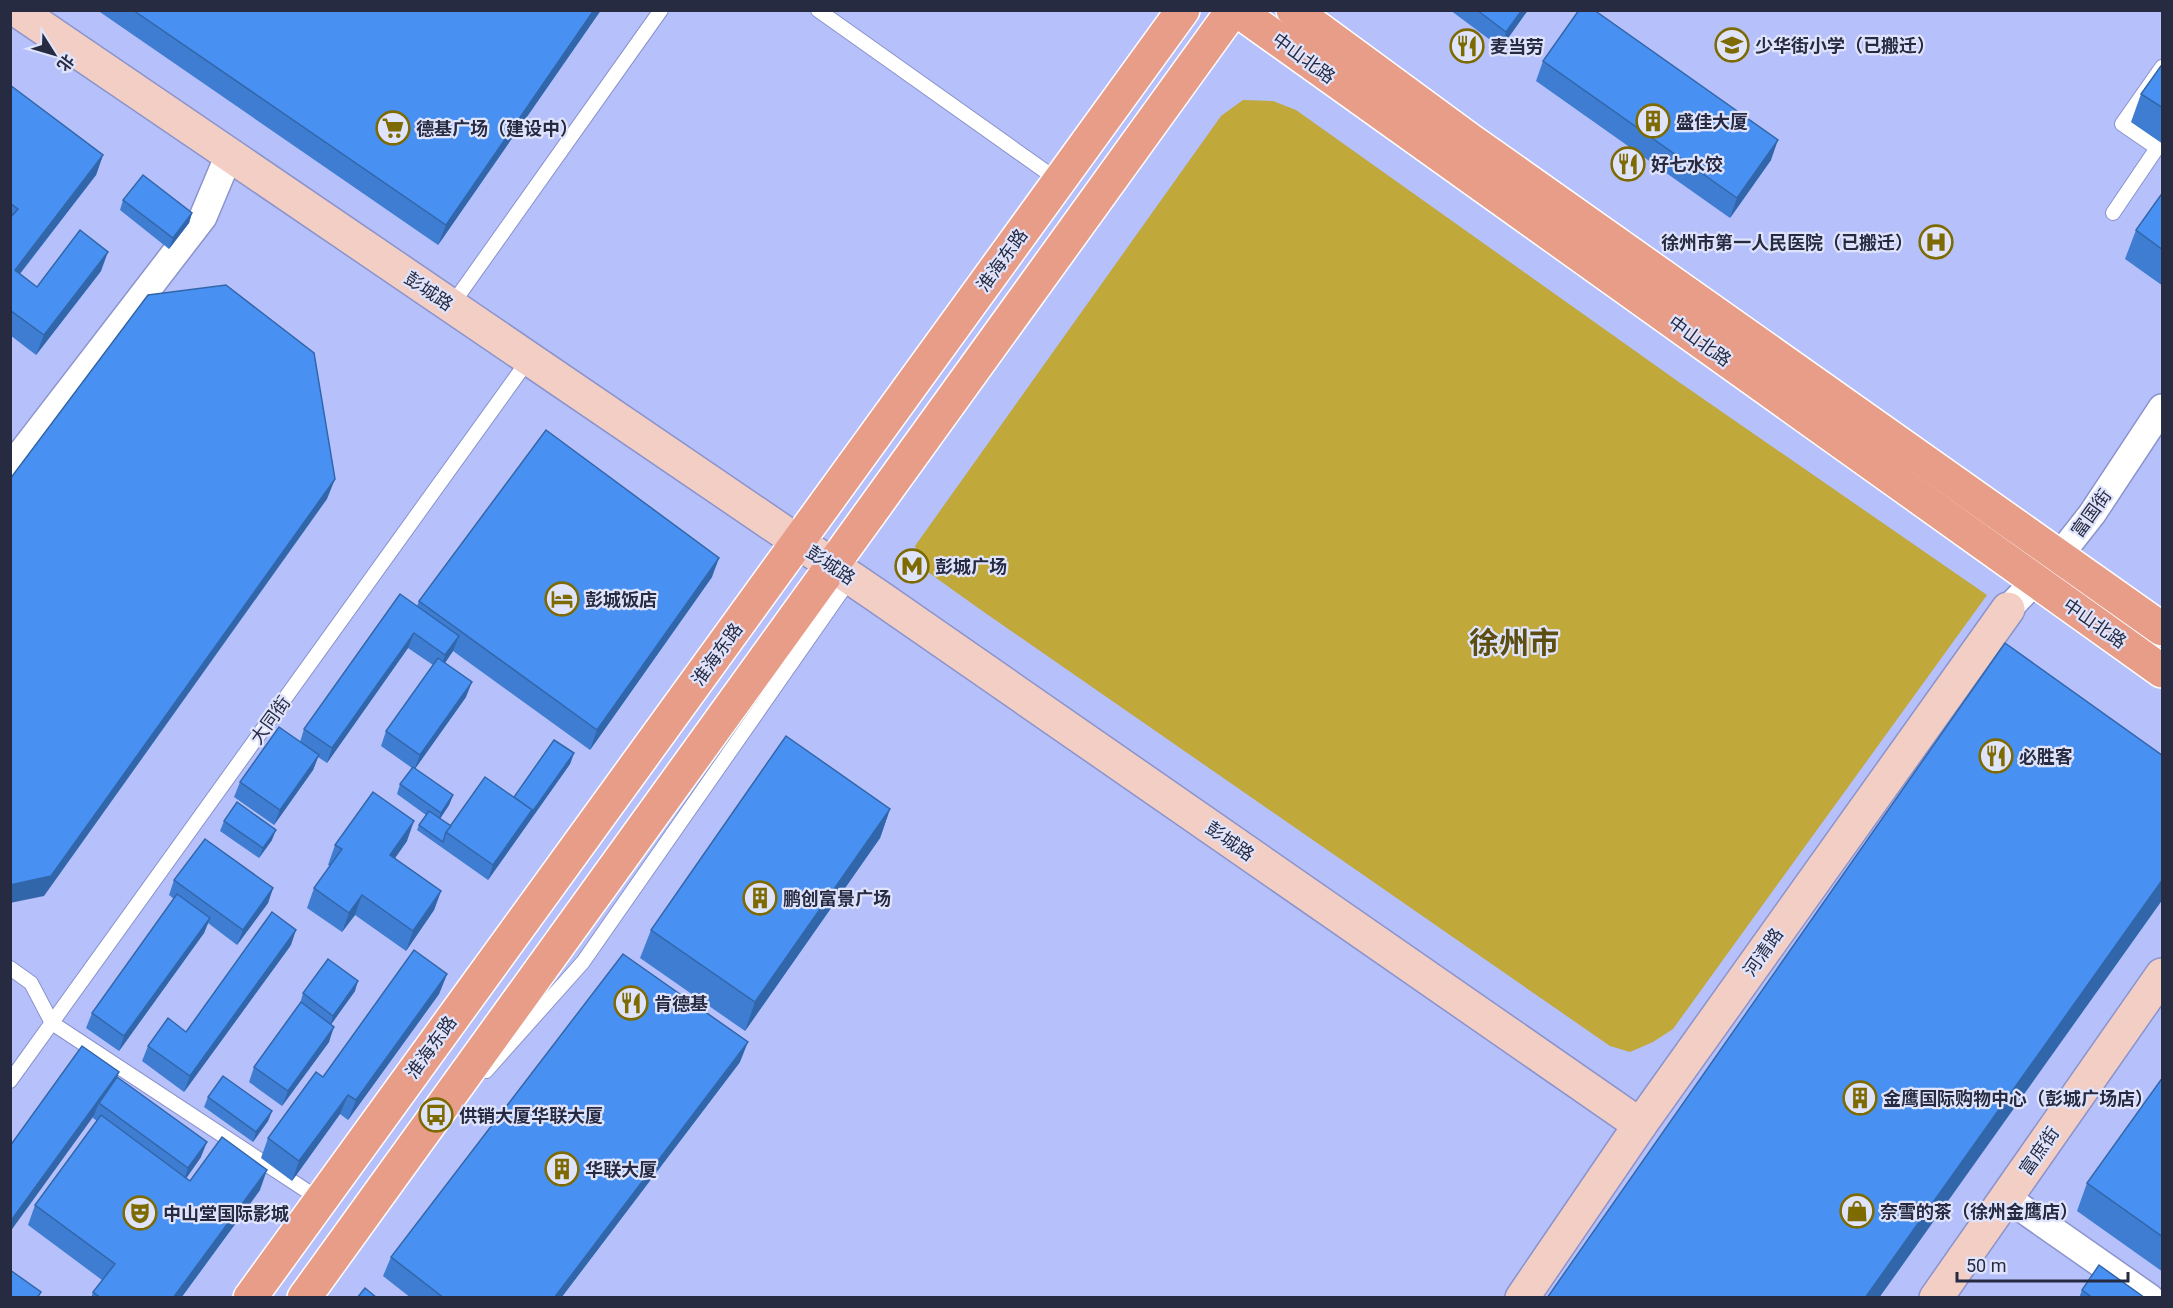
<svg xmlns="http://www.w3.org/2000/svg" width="2173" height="1308" viewBox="0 0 2173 1308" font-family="Roboto,'Noto Sans SC',sans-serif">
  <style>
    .green { fill: #c0a83a }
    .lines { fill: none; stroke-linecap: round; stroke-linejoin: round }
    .lane-casing { stroke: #8a93cb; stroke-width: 16 }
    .street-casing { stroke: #8a93cb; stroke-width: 30 }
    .secondary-casing { stroke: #8a93cb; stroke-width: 36 }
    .primary-casing { stroke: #fff; stroke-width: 36 }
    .lane { stroke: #fff; stroke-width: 14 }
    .street { stroke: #fff; stroke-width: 27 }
    .secondary { stroke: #f3cec4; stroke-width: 33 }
    .primary { stroke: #e89d89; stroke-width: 33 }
    .wall { fill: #3e7dd1 }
    .shaded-wall { fill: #3266aa }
    .building { fill: #4891f3; stroke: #3266aa; stroke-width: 1.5 }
    .labels { text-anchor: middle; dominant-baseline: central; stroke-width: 4.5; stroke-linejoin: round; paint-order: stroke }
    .poi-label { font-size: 18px; font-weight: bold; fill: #272b42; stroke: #dfe4fc; text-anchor: start }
    .street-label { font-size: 18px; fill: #272b42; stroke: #dfe4fc }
    .town-label { font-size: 30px; font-weight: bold; fill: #5c4e10; stroke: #dfe4fc }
  </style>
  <rect width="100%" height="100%" fill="#b6c0fb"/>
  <path class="green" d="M 1243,100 L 1273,101 L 1296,110 L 1676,380 L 1987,595 L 1673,1029 L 1653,1042 L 1630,1052 L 1610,1046 L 981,610 L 925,570 L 915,546 L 1221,116 Z"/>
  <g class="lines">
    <g class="lane-casing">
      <g id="lane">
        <path d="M 818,10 L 1059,181"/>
        <path d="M 2113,213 L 2157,148 L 2122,124 L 2162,67"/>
        <path d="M 451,306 L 661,10"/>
        <path d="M 10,968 L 31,983 L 52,1023 L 307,1191 L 315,1205"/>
        <path d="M 486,1071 L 583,962 L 851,578"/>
        <path d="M 10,1081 L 529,359"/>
      </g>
    </g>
    <g class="street-casing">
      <g id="street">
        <path d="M 10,468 L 203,217 L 229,155"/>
        <path d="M 2008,609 L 2059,556 L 2092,514 L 2162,408"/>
        <path d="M 2007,1198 L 2150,1298"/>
      </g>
    </g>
    <g class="secondary-casing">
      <g id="secondary">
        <path d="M 17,10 L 879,597 L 1640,1125"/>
        <path d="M 1522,1298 L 1640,1125 L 2008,609"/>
        <path d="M 1936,1298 L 2162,975"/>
      </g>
    </g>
    <g class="primary-casing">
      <g id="primary">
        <path d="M 1237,10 L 2162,671"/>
        <path d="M 1293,10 L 1470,140 L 2162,629"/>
        <path d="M 250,1298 L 1183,10"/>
        <path d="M 304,1298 L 1233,10"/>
      </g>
    </g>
    <use href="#lane" class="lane"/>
    <use href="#street" class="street"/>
    <use href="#secondary" class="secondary"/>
    <use href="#primary" class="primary"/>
  </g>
  <g class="wall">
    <path d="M 97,10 L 601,10 L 438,245 Z"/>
    <path d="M 1450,10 L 1528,10 L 1501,48 Z"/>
    <path d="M 1543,61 L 1771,160 L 1730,218 L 1536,81 Z"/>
    <path d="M 2163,63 L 2163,144 L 2131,122 L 2141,94 Z"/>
    <path d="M 10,85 L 103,155 L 96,175 L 20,274 L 37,287 L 101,271 L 36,355 L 10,335 Z"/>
    <path d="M 2163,192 L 2163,286 L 2125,259 L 2136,230 Z"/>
    <path d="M 123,200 L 192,213 L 189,223 L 169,249 L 120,210 Z"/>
    <path d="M 712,577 L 590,750 L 453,651 L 445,663 L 466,697 L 415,769 L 453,795 L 449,805 L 440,819 L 451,826 L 514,797 L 574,753 L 570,764 L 488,880 L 417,830 L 419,825 L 426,815 L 397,794 L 400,784 L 412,768 L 381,746 L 386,731 L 433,665 L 408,648 L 327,763 L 318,757 L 313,770 L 274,825 L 234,797 L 240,782 L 300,742 L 304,729 L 417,606 L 419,601 Z"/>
    <path d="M 890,809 L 880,838 L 745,1031 L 640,958 L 651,930 Z"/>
    <path d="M 224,821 L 272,840 L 259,858 L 220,831 Z"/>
    <path d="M 407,841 L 395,858 L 441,891 L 434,910 L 406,951 L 355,915 L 342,932 L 307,908 L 314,888 L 330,866 L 328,865 L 335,845 Z"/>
    <path d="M 174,880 L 273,888 L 268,903 L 237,945 L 208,923 L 204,933 L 119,1051 L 86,1028 L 92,1013 L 174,899 L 169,895 Z"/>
    <path d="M 291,945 L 184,1092 L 142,1061 L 148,1046 L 186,1032 Z"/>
    <path d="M 447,974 L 439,994 L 348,1120 L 340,1114 L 292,1181 L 261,1158 L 268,1138 L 323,1077 Z"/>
    <path d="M 355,991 L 331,1024 L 329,1042 L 282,1106 L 249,1082 L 254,1067 L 300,1004 L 303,993 Z"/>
    <path d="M 82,1046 L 119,1072 L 117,1077 L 201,1157 L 186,1178 L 190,1181 L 260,1190 L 181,1298 L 91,1298 L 93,1292 L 102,1280 L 28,1225 L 35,1205 L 97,1121 L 93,1118 Z"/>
    <path d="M 740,1062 L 561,1298 L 411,1298 L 383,1276 L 391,1257 Z"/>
    <path d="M 2163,1077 L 2163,1272 L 2077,1211 L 2087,1183 Z"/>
    <path d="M 208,1097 L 272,1111 L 268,1121 L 253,1142 L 204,1107 Z"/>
    <path d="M 2082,1290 L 2145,1298 L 2079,1298 Z"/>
  </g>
  <g class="shaded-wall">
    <path d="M 594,10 L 601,10 L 438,245 L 446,225 Z"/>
    <path d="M 1522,10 L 1528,10 L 1501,48 L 1506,32 Z"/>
    <path d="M 1778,140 L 1771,160 L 1730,218 L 1737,198 Z"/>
    <path d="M 103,155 L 96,175 L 10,286 L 15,270 Z"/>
    <path d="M 192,213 L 189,223 L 169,249 L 173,238 Z"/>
    <path d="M 108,252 L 101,271 L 36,355 L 44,335 Z"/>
    <path d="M 335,479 L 327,499 L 44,896 L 10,903 L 10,885 Z"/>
    <path d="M 719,558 L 712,577 L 590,750 L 597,730 Z"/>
    <path d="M 414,633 L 408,648 L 327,763 L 332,748 Z"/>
    <path d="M 459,636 L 453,651 L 440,670 L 445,655 Z"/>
    <path d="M 472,682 L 466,697 L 414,770 L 420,755 Z"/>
    <path d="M 574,753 L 570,764 L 488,880 L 493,865 L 532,810 Z"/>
    <path d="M 319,755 L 313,770 L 274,825 L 280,810 Z"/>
    <path d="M 453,795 L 449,805 L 437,823 L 441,813 Z"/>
    <path d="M 890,809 L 880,838 L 745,1031 L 755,1002 Z"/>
    <path d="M 414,821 L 407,841 L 383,875 L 390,855 Z"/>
    <path d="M 276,830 L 272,840 L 259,858 L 263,848 Z"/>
    <path d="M 2163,879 L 2163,899 L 1879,1298 L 1865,1298 Z"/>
    <path d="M 273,888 L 268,903 L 237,945 L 243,930 Z"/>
    <path d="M 441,891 L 434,910 L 406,951 L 413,931 Z"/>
    <path d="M 362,895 L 355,915 L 342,932 L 349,913 Z"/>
    <path d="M 210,918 L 204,933 L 119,1051 L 124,1036 Z"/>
    <path d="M 296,930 L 291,945 L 184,1092 L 190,1076 Z"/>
    <path d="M 447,974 L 439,994 L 348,1120 L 356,1100 Z"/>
    <path d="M 358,981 L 355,991 L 330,1026 L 333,1016 Z"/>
    <path d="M 334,1027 L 329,1042 L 282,1106 L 288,1091 Z"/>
    <path d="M 748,1042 L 740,1062 L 561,1298 L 554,1298 Z"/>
    <path d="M 119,1072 L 112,1092 L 99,1103 L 93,1117 L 10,1232 L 10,1222 Z"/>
    <path d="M 348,1095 L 340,1114 L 292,1181 L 299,1161 Z"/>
    <path d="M 272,1111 L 268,1121 L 253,1142 L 256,1132 Z"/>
    <path d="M 207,1142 L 201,1157 L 183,1183 L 188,1168 Z"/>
    <path d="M 267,1170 L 260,1190 L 181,1298 L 173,1298 Z"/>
  </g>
  <g class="building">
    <path d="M 133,10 L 594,10 L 446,225 Z"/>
    <path d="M 1477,10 L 1522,10 L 1506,32 Z"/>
    <path d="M 1579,10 L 1594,10 L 1778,140 L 1737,198 L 1543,61 Z"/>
    <path d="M 2163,63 L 2163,108 L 2141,94 Z"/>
    <path d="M 10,85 L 103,155 L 15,270 L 37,287 L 80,230 L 108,252 L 44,335 L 10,310 L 10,218 L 18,209 L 10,203 Z"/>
    <path d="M 143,175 L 192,213 L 173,238 L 123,200 Z"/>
    <path d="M 2163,192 L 2163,250 L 2136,230 Z"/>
    <path d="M 226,285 L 314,353 L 335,479 L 51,876 L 10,885 L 10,479 L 148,295 Z"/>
    <path d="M 546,430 L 719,558 L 597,730 L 419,601 Z"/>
    <path d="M 400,594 L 459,636 L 445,655 L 414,633 L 332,748 L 304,729 Z"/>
    <path d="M 2005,643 L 2163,756 L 2163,879 L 1865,1298 L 1547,1298 Z"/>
    <path d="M 438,658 L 472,682 L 420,755 L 386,731 Z"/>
    <path d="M 279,727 L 319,755 L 280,810 L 240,782 Z"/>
    <path d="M 786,736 L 890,809 L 755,1002 L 651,930 Z"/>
    <path d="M 554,740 L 574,753 L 530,815 L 532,810 L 514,797 Z"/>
    <path d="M 413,767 L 453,795 L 441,813 L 400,784 Z"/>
    <path d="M 485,777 L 532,810 L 493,865 L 446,832 Z"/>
    <path d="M 373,792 L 414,821 L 390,855 L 441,891 L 413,931 L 362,895 L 349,913 L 314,888 L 342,849 L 335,845 Z"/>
    <path d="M 237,802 L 276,830 L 263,848 L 224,821 Z"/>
    <path d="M 429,811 L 451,826 L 446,832 L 443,842 L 419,825 Z"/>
    <path d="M 205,839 L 273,888 L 243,930 L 174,880 Z"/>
    <path d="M 177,894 L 210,918 L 124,1036 L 92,1013 Z"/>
    <path d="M 272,912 L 296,930 L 190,1076 L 148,1046 L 168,1018 L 186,1032 Z"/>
    <path d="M 414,950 L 447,974 L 356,1100 L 348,1095 L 299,1161 L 268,1138 L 316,1072 L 323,1077 Z"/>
    <path d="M 623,954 L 748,1042 L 554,1298 L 444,1298 L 391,1257 Z"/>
    <path d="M 328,959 L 358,981 L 333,1016 L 303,993 Z"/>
    <path d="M 301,1002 L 334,1027 L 288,1091 L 254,1067 Z"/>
    <path d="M 82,1046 L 119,1072 L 10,1222 L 10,1146 Z"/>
    <path d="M 223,1076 L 272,1111 L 256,1132 L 208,1097 Z"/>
    <path d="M 117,1077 L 207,1142 L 188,1168 L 99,1103 Z"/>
    <path d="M 2163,1077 L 2163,1237 L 2087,1183 Z"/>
    <path d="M 101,1115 L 190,1181 L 222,1137 L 267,1170 L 173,1298 L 101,1298 L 93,1292 L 115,1264 L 35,1205 Z"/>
    <path d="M 2099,1265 L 2145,1298 L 2093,1298 L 2082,1290 Z"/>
    <path d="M 10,1270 L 41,1292 L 37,1298 L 10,1298 Z"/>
    <path d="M 365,1288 L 377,1298 L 357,1298 Z"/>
  </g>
  <defs>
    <g id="school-ring" transform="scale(1.725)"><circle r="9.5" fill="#dfe4fc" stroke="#7d6a01" stroke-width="1.5"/><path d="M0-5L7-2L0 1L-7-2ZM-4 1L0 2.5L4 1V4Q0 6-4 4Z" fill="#7d6a01"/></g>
    <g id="restaurant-ring" transform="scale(1.725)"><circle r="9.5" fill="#dfe4fc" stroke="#7d6a01" stroke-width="1.5"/><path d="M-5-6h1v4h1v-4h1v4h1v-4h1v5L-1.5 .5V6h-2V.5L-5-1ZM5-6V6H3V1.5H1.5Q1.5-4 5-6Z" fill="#7d6a01"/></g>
    <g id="building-ring" transform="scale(1.725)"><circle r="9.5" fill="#dfe4fc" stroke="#7d6a01" stroke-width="1.5"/><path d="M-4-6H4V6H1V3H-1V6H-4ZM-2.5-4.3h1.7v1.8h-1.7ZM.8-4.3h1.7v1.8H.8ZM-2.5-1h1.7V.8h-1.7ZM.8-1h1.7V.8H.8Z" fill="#7d6a01"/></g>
    <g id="supermarket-ring" transform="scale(1.725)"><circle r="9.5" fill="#dfe4fc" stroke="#7d6a01" stroke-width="1.5"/><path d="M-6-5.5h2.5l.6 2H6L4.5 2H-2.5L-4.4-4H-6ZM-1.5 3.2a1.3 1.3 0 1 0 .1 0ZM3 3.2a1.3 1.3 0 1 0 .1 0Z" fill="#7d6a01"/></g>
    <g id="hospital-ring" transform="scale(1.725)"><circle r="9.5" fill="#dfe4fc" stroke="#7d6a01" stroke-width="1.5"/><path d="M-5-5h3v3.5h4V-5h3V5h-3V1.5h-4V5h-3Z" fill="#7d6a01"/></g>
    <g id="metro-ring" transform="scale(1.725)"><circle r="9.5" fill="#dfe4fc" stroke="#7d6a01" stroke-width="1.5"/><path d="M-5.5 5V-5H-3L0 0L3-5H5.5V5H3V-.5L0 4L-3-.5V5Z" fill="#7d6a01"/></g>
    <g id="hotel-ring" transform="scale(1.725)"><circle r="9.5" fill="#dfe4fc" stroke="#7d6a01" stroke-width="1.5"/><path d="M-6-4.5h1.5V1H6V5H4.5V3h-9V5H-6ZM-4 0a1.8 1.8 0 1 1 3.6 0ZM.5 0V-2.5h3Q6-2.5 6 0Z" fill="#7d6a01"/></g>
    <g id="bus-ring" transform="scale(1.725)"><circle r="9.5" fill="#dfe4fc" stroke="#7d6a01" stroke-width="1.5"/><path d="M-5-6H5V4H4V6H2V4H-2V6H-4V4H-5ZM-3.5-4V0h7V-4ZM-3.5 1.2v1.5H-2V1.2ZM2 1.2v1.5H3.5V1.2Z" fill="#7d6a01"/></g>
    <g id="shop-ring" transform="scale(1.725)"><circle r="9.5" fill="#dfe4fc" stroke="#7d6a01" stroke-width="1.5"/><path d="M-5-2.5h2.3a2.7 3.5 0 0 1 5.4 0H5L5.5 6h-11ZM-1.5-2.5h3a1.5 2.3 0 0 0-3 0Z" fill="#7d6a01"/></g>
    <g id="theatre-ring" transform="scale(1.725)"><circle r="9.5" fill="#dfe4fc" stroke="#7d6a01" stroke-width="1.5"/><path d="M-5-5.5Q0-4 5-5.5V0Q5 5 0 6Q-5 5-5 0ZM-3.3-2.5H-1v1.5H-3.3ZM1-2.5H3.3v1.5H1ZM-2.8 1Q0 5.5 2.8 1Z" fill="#7d6a01"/></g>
  </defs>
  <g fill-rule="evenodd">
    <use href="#school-ring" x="1732" y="45"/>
    <use href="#restaurant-ring" x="1467" y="46"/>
    <use href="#building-ring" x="1653" y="121"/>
    <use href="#supermarket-ring" x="393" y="128"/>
    <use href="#restaurant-ring" x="1628" y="164"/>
    <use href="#hospital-ring" x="1936" y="242"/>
    <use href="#metro-ring" x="912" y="566"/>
    <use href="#hotel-ring" x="562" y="599"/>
    <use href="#restaurant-ring" x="1996" y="756"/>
    <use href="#building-ring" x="760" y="898"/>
    <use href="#restaurant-ring" x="631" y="1003"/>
    <use href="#building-ring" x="1860" y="1098"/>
    <use href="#bus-ring" x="436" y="1115"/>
    <use href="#building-ring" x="562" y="1169"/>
    <use href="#shop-ring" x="1857" y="1211"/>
    <use href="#theatre-ring" x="140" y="1213"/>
  </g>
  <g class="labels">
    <g class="poi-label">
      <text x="1755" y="45">少华街小学（已搬迁）</text>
      <text x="1490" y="46">麦当劳</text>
      <text x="1676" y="121">盛佳大厦</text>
      <text x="416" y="128">德基广场（建设中）</text>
      <text x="1651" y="164">好七水饺</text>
      <text x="1913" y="242" text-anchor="end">徐州市第一人民医院（已搬迁）</text>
      <text x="935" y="566">彭城广场</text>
      <text x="585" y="599">彭城饭店</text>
      <text x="2019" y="756">必胜客</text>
      <text x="783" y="898">鹏创富景广场</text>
      <text x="654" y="1003">肯德基</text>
      <text x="1883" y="1098">金鹰国际购物中心（彭城广场店）</text>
      <text x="459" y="1115">供销大厦华联大厦</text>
      <text x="585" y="1169">华联大厦</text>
      <text x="1880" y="1211">奈雪的茶（徐州金鹰店）</text>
      <text x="163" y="1213">中山堂国际影城</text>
    </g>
    <g class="street-label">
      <text transform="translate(1304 58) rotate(36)">中山北路</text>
      <text transform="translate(1002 260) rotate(-54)">淮海东路</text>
      <text transform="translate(429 291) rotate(34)">彭城路</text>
      <text transform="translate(1700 341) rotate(36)">中山北路</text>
      <text transform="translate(2091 513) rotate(-54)">富国街</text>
      <text transform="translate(831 565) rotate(34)">彭城路</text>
      <text transform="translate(2095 623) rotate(35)">中山北路</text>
      <text transform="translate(717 654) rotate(-54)">淮海东路</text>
      <text transform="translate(270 720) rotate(-54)">大同街</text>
      <text transform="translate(1230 841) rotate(35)">彭城路</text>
      <text transform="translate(1763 952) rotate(-55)">河清路</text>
      <text transform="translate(431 1047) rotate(-54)">淮海东路</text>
      <text transform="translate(2039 1151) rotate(-55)">富庶街</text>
    </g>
    <g class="town-label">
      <text x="1514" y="642">徐州市</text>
    </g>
  </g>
  <rect width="2173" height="1308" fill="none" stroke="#272b42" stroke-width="24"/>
  <g transform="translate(54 54) rotate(127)" stroke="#dfe4fc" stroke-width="4.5" paint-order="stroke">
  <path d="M0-4.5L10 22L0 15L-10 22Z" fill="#272b42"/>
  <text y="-9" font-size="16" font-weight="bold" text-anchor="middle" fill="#272b42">北</text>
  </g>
  <path d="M1957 1272v9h171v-9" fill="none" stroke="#272b42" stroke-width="3"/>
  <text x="1966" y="1272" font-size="18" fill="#272b42" stroke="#dfe4fc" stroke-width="4.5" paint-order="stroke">50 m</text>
</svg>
